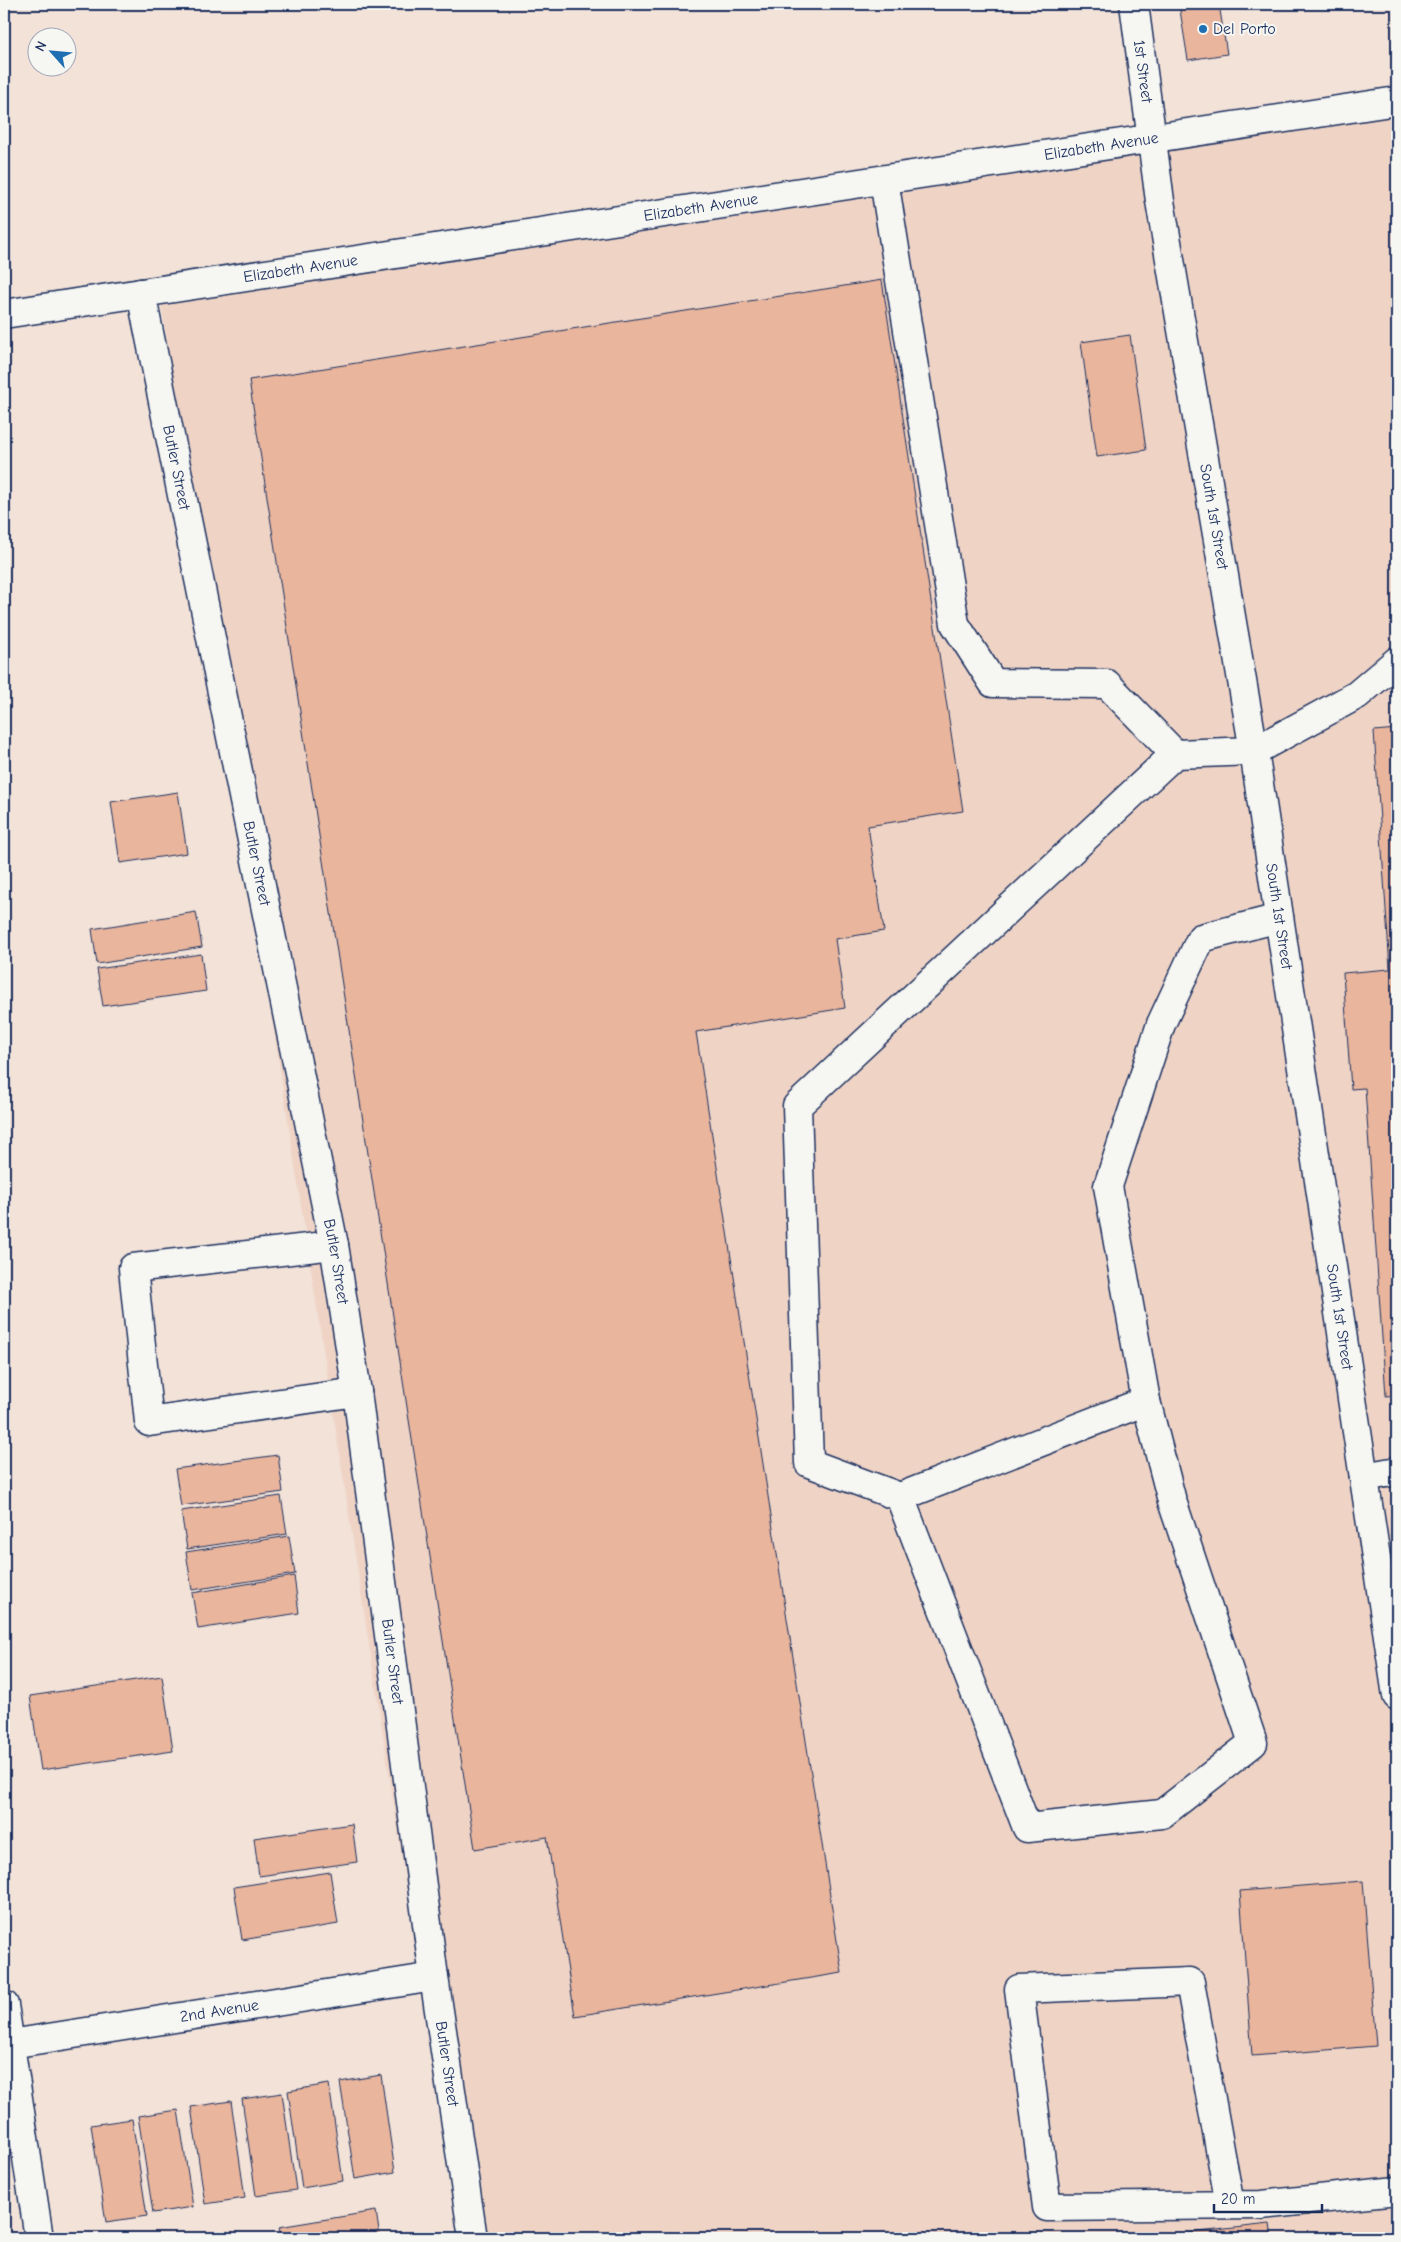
<svg xmlns="http://www.w3.org/2000/svg" width="1401" height="2242" viewBox="0 0 1401 2242" font-family="'Comic Neue',sans-serif">
  <style>
    .built { fill: #efd4c6 }
    .building { fill: #e9b59c; stroke: #1b2f5e }
    .lines { fill: none; stroke-linecap: round; stroke-linejoin: round }
    .minor-casing { stroke: #1b2f5e; stroke-width: 31 }
    .minor { stroke: #f6f6f2; stroke-width: 28 }
    .poi-dot { fill: #1f6fb2; stroke: #f6f6f2; stroke-width: 2 }
    .labels { text-anchor: middle; dominant-baseline: central; stroke-width: 4; stroke-linejoin: round; paint-order: stroke }
    .poi-label { font-size: 16px; fill: #1b2f5e; stroke: #f6f6f2; text-anchor: start }
    .street-label { font-size: 16px; fill: #1b2f5e; stroke: #f6f6f2 }
  </style>
  <rect width="100%" height="100%" fill="#f2e2d8"/>
  <filter id="ink" filterUnits="userSpaceOnUse"><feTurbulence type="fractalNoise" baseFrequency=".02" numOctaves="2"/><feDisplacementMap in="SourceGraphic" scale="10" xChannelSelector="R" yChannelSelector="G"/><feConvolveMatrix kernelMatrix="1 2 1 2 8 2 1 2 1" color-interpolation-filters="sRGB"/></filter>
  <g filter="url(#ink)">
    <path class="built" d="M 1397,101 L 1397,2238 L 461,2238 L 159,289 Z"/>
    <g class="building">
      <path d="M 1179,4 L 1219,4 L 1227,54 L 1188,60 Z"/>
      <path d="M 882,280 L 963,811 L 868,826 L 884,931 L 835,939 L 845,1008 L 696,1032 L 842,1973 L 575,2016 L 547,1837 L 475,1849 L 249,380 Z"/>
      <path d="M 1130,335 L 1146,450 L 1097,457 L 1081,342 Z"/>
      <path d="M 1397,729 L 1397,1395 L 1386,1396 L 1365,1088 L 1351,1089 L 1343,973 L 1390,969 L 1374,731 Z"/>
      <path d="M 178,792 L 187,853 L 120,863 L 111,802 Z"/>
      <path d="M 196,912 L 202,947 L 97,964 L 92,929 Z"/>
      <path d="M 201,954 L 206,991 L 103,1006 L 97,969 Z"/>
      <path d="M 278,1455 L 283,1492 L 181,1506 L 175,1469 Z"/>
      <path d="M 281,1496 L 287,1534 L 187,1549 L 181,1511 Z"/>
      <path d="M 289,1536 L 295,1574 L 192,1590 L 186,1552 Z"/>
      <path d="M 294,1576 L 299,1613 L 198,1629 L 192,1593 Z"/>
      <path d="M 162,1676 L 173,1751 L 41,1770 L 30,1696 Z"/>
      <path d="M 352,1824 L 357,1862 L 259,1876 L 254,1838 Z"/>
      <path d="M 330,1872 L 338,1924 L 242,1940 L 234,1887 Z"/>
      <path d="M 1363,1881 L 1376,2046 L 1252,2056 L 1240,1891 Z"/>
      <path d="M 381,2075 L 395,2172 L 355,2179 L 340,2082 Z"/>
      <path d="M 329,2084 L 343,2181 L 302,2188 L 288,2091 Z"/>
      <path d="M 282,2093 L 296,2190 L 256,2196 L 242,2099 Z"/>
      <path d="M 231,2101 L 245,2198 L 205,2204 L 191,2107 Z"/>
      <path d="M 178,2110 L 193,2207 L 153,2213 L 138,2116 Z"/>
      <path d="M 132,2119 L 147,2216 L 106,2222 L 91,2125 Z"/>
      <path d="M 376,2211 L 380,2238 L 281,2238 L 279,2227 Z"/>
      <path d="M 1270,2224 L 1272,2238 L 1155,2238 L 1154,2237 Z"/>
      <path d="M 228,2232 L 229,2238 L 191,2238 Z"/>
    </g>
    <g class="lines">
      <g class="minor-casing">
        <g id="minor">
          <path id="s1" d="M 1134,4 L 1160,201 L 1254,751 L 1397,1696"/>
          <path d="M 884,180 L 955,624 L 993,683 L 1107,684 L 1175,754 L 1254,751 L 1357,695 L 1397,661"/>
          <path id="s2" d="M 141,293 L 334,1245 L 357,1392 L 434,1977 L 473,2238"/>
          <path id="s3" d="M 4,314 L 1397,101"/>
          <path d="M 1175,754 L 797,1106 L 809,1463 L 900,1497 L 1027,1828 L 1162,1814 L 1253,1743 L 1172,1501 L 1146,1401 L 1108,1186 L 1161,1024 L 1201,938 L 1279,918"/>
          <path d="M 334,1245 L 133,1268 L 149,1422 L 357,1392"/>
          <path d="M 1364,1477 L 1397,1471"/>
          <path d="M 900,1497 L 1146,1401"/>
          <path d="M 4,2005 L 39,2238"/>
          <path id="s4" d="M 4,2045 L 434,1977"/>
          <path d="M 1230,2205 L 1190,1982 L 1019,1989 L 1047,2207 L 1261,2205 L 1397,2191"/>
        </g>
      </g>
      <use href="#minor" class="minor"/>
    </g>
  </g>
  <circle class="poi-dot" cx="1203" cy="29" r="5"/>
  <g class="labels">
    <g class="poi-label">
      <text x="1213" y="29">Del Porto</text>
    </g>
    <g class="street-label">
      <text stroke="none"><textPath href="#s1" startOffset="68">1st Street</textPath></text>
      <text stroke="none"><textPath href="#s3" startOffset="1110">Elizabeth Avenue</textPath></text>
      <text stroke="none"><textPath href="#s3" startOffset="705">Elizabeth Avenue</textPath></text>
      <text stroke="none"><textPath href="#s3" startOffset="300">Elizabeth Avenue</textPath></text>
      <text stroke="none"><textPath href="#s2" startOffset="178">Butler Street</textPath></text>
      <text stroke="none"><textPath href="#s1" startOffset="519">South 1st Street</textPath></text>
      <text stroke="none"><textPath href="#s2" startOffset="582">Butler Street</textPath></text>
      <text stroke="none"><textPath href="#s1" startOffset="924">South 1st Street</textPath></text>
      <text stroke="none"><textPath href="#s2" startOffset="988">Butler Street</textPath></text>
      <text stroke="none"><textPath href="#s1" startOffset="1329">South 1st Street</textPath></text>
      <text stroke="none"><textPath href="#s2" startOffset="1392">Butler Street</textPath></text>
      <text stroke="none"><textPath href="#s4" startOffset="218">2nd Avenue</textPath></text>
      <text stroke="none"><textPath href="#s2" startOffset="1798">Butler Street</textPath></text>
    </g>
  </g>
  <rect width="1401" height="2242" fill="none" stroke="#f6f6f2" stroke-width="20"/>
  <rect x="10" y="10" width="1381" height="2222" fill="none" stroke="#1b2f5e" stroke-width="2" filter="url(#ink)"/>
  <g transform="translate(52 52) rotate(297)"><circle r="24" fill="#f6f6f2" stroke="#9ea6b7"/>
  <path d="M0-4L9 19L0 12L-9 19Z" fill="#1f6fb2"/>
  <text y="-8" font-size="14" font-weight="bold" text-anchor="middle" fill="#1b2f5e">N</text>
  </g>
  <path d="M1214 2204v8h108v-8" fill="none" stroke="#1b2f5e" stroke-width="2.5"/>
  <text x="1221" y="2204" font-size="15" fill="#1b2f5e" stroke="#f6f6f2" stroke-width="4" paint-order="stroke">20 m</text>
</svg>
